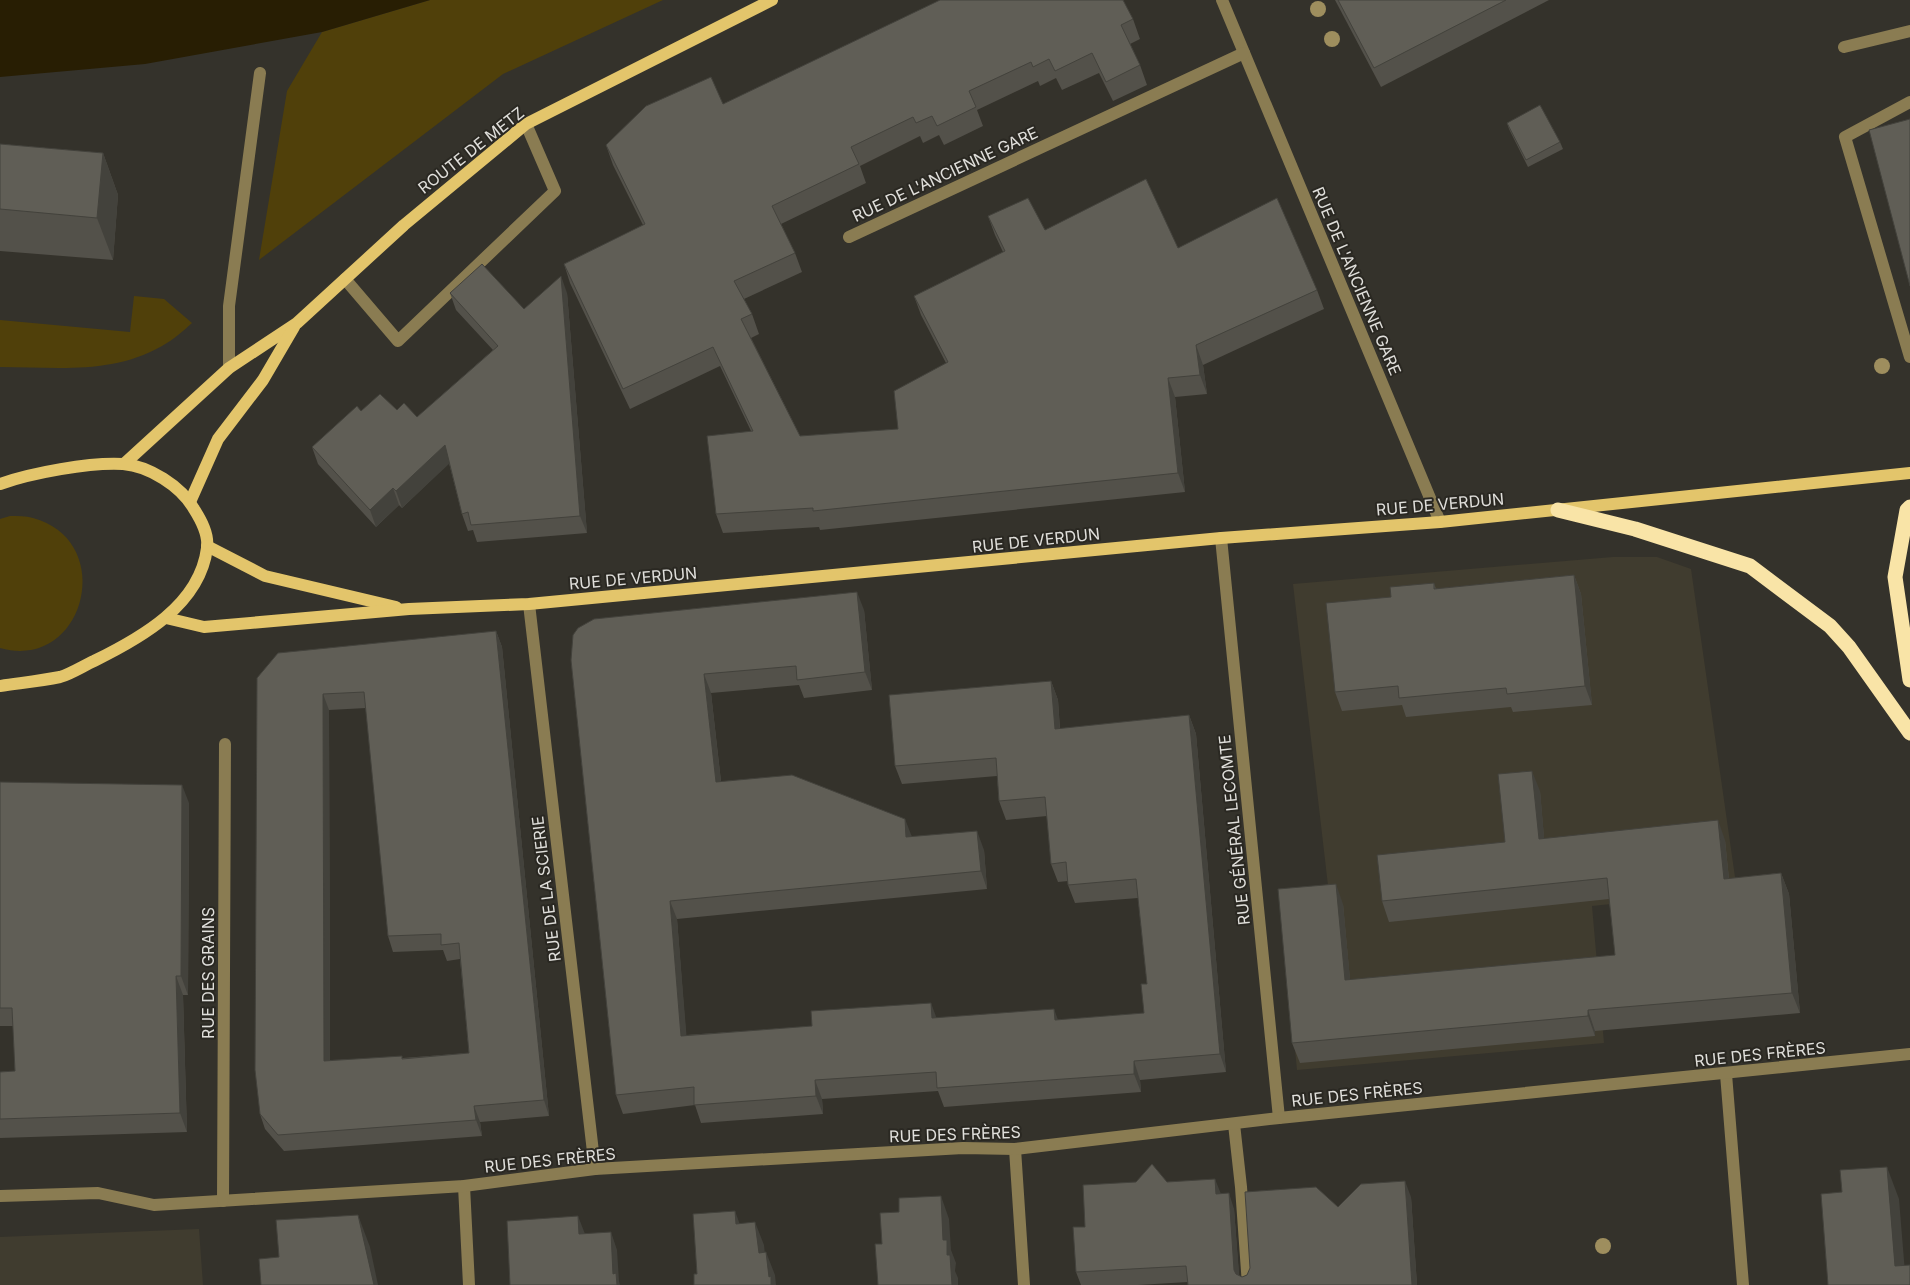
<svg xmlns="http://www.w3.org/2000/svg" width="1910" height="1285" viewBox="0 0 1910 1285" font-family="Inter,sans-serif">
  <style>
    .built { fill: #403c2f }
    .green { fill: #50400a }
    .water { fill: #281e03 }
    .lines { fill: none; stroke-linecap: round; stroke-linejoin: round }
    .minor { stroke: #8a7c52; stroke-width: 12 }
    .major { stroke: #e3c56b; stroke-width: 12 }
    .highway { stroke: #f9e4a7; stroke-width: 15 }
    .tree { fill: #9e8e5e }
    .wall { fill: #53514a; fill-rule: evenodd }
    .shaded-wall { fill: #43423c }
    .building { fill: #605e56; stroke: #43423c; fill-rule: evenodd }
    .labels { text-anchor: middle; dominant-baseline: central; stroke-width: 4; stroke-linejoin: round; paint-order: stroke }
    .street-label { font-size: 16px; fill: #e0dfdb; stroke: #2a2822 }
  </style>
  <rect width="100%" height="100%" fill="#34322b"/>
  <g class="built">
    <path d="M 1613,557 L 1657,557 L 1691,569 L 1737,891 L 1592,906 L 1604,1043 L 1297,1070 L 1281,906 L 1329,894 L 1293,584 Z"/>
    <path d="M 199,1229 L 203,1285 L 0,1285 L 0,1237 Z"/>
  </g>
  <g class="green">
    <path d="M 430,0 L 663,0 L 503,74 L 259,260 L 287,91 L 322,32 Z"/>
    <path d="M 134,296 L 164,299 L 192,323 C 183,331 173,340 162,346 C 111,375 56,367 0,367 L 0,320 L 130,332 Z"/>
    <path d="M 10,516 C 17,516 26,516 33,518 C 118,541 85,672 0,648 L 0,519 Z"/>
  </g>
  <path class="water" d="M 0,0 L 430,0 L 322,32 L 145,64 L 0,77 Z"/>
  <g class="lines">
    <g class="minor">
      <path d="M 1222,0 L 1440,522"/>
      <path d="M 1844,47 L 1910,31"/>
      <path d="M 1910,102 L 1845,137 L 1910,357"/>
      <path d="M 849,237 L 1244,53"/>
      <path d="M 345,279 L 398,341 L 555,191 L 526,124"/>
      <path d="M 229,368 L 229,306 L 260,73"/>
      <path d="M 1221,538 L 1279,1118"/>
      <path d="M 529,604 L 595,1169"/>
      <path d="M 1726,1074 L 1743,1285"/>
      <path d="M 1234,1124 L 1241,1187 L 1248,1285"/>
      <path d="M 1015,1149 L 1024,1285"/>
      <path d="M 464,1186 L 469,1285"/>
      <path d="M 0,1196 L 98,1193 L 154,1205 L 464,1186 L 595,1169 L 963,1148 L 1015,1149 L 1279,1118 L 1910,1054"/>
      <path d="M 223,1201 L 225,744"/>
    </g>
    <g class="major">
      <path d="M 124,464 L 229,368 L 297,323 L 404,225 L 526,124 L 772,0"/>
      <path d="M 0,484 C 31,473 90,462 123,464 C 149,466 181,486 194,509 C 201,520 209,534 207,548 C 200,605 141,638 94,661 C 83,666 71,674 60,677 C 40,681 20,683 0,686"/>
      <path d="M 190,502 L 218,439 L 263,380 L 294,327"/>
      <path d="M 207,546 L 265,576 L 396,607"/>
      <path d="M 166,618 L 204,627 L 409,609 L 529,604 L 1221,538 L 1440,522 L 1910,473"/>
    </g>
    <g class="highway">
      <path d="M 1910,507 L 1907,510 L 1895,577 L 1910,680"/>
      <path d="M 1558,510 L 1635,529 L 1750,566 L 1830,626 L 1849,647 L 1910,733"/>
    </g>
  </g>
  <g class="tree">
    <circle cx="1318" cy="9" r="8"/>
    <circle cx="1332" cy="39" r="8"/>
    <circle cx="1882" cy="366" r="8"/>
    <circle cx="1603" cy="1246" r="8"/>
  </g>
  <g class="wall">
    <path d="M 1335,0 L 1549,0 L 1381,87 Z"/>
    <path d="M 1133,19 L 1140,39 L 1130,44 L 1140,65 L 1147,85 L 1113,101 L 1099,73 L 1062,90 L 1056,78 L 1040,86 L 1038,81 L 977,110 L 983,126 L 944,145 L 939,135 L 923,143 L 920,136 L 860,166 L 866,183 L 781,224 L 795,253 L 802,272 L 744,299 L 752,314 L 759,334 L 751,338 L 800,436 L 898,429 L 946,363 L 921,315 L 914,296 L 1003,252 L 995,235 L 988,216 L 1045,230 L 1178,248 L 1317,290 L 1324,309 L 1203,365 L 1207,394 L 1175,397 L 1185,492 L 820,530 L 819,527 L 723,533 L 716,514 L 751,431 L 720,366 L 630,409 L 570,283 L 564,264 L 643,225 L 613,165 L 606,145 L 723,104 Z"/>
    <path d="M 1507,123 L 1560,142 L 1563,149 L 1528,167 L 1509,129 Z"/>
    <path d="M 0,144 L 103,153 L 118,195 L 113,260 L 0,251 Z"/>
    <path d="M 450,293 L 524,309 L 567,293 L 587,533 L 477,542 L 473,530 L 468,531 L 462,514 L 449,463 L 402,508 L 399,505 L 376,527 L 318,464 L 312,447 L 361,411 L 397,410 L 417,417 L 493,350 L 456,310 Z"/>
    <path d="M 1574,575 L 1581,594 L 1592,705 L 1513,712 L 1511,707 L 1406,717 L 1402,705 L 1342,711 L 1335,692 L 1391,597 L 1434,583 L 1436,589 Z"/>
    <path d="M 864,610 L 872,690 L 804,698 L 799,685 L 711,693 L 721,781 L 912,836 L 984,850 L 987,889 L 677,919 L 686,1035 L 936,1018 L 1058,1020 L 1144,1013 L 1147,984 L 1138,898 L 1075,903 L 1068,885 L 1068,881 L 1058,882 L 1051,864 L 1047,816 L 1006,820 L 999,801 L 997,776 L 902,784 L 895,766 L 1051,681 L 1058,700 L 1060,729 L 1189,715 L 1196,734 L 1226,1072 L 1140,1080 L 1141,1092 L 944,1107 L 938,1091 L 822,1099 L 823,1114 L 701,1123 L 695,1105 L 623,1114 L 616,1095 L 571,660 Z"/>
    <path d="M 496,631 L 502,647 L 549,1116 L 480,1122 L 482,1136 L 284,1151 L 265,1129 L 260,1114 L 257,678 ZM 366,708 L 388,936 L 393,952 L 443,950 L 447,961 L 460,959 L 469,1053 L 403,1058 L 330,1060 L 329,710 Z"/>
    <path d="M 0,782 L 189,803 L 188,995 L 183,995 L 187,1132 L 0,1138 L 0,1072 L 15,1071 L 13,1026 L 0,1026 Z"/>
    <path d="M 1540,791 L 1544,838 L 1725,840 L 1729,879 L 1781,873 L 1789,894 L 1800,1013 L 1595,1031 L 1595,1036 L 1300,1063 L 1292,1043 L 1343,904 L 1350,980 L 1615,955 L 1609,899 L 1389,922 L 1382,901 L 1505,842 Z"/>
    <path d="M 1220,1194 L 1234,1209 L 1239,1276 L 1242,1277 L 1247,1275 L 1338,1207 L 1411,1197 L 1417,1285 L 1188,1285 L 1188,1282 L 1138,1285 L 1081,1285 L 1076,1272 L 1085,1227 Z"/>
  </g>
  <g class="shaded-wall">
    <path d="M 103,153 L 118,195 L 113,260 L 97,218 Z"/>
    <path d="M 561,276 L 567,293 L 587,533 L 580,516 Z"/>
    <path d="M 1196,345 L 1203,365 L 1207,394 L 1200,375 Z"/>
    <path d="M 1168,378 L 1175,397 L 1185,492 L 1178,473 Z"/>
    <path d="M 445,445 L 451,462 L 402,508 L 396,491 Z"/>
    <path d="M 393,488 L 399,505 L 376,527 L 370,510 Z"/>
    <path d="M 1574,575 L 1581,594 L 1592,705 L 1585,686 Z"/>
    <path d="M 857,592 L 864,610 L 872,690 L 865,672 Z"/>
    <path d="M 496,631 L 502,647 L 549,1116 L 544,1100 Z"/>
    <path d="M 704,674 L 711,693 L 723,800 L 716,782 Z"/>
    <path d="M 1051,681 L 1058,700 L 1061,748 L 1055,729 Z"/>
    <path d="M 323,694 L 329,710 L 330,1077 L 324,1061 Z"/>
    <path d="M 1189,715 L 1196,734 L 1226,1072 L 1220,1054 Z"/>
    <path d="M 1532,771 L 1540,791 L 1546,859 L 1539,839 Z"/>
    <path d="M 182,785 L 189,803 L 188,995 L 181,976 Z"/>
    <path d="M 905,819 L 912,837 L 906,837 Z"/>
    <path d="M 1718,820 L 1725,840 L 1731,900 L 1724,879 Z"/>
    <path d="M 977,831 L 984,850 L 987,889 L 981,871 Z"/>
    <path d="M 1781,873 L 1789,894 L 1800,1013 L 1792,993 Z"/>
    <path d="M 1336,884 L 1343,904 L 1352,1000 L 1345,980 Z"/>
    <path d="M 670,901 L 677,919 L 688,1054 L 681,1036 Z"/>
    <path d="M 176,976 L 183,995 L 187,1132 L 180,1113 Z"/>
    <path d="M 931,1003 L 938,1022 L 932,1018 Z"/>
    <path d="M 1054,1009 L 1061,1028 L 1055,1020 Z"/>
    <path d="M 1588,1010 L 1595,1031 L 1595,1036 L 1588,1016 Z"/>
    <path d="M 1134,1061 L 1140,1080 L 1141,1092 L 1134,1074 Z"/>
    <path d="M 815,1080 L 822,1099 L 823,1114 L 816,1096 Z"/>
    <path d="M 474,1106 L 480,1122 L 482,1136 L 476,1120 Z"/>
    <path d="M 1887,1167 L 1899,1199 L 1906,1285 L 1895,1266 Z"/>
    <path d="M 1215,1179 L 1221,1194 L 1216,1194 Z"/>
    <path d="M 1405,1181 L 1411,1197 L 1417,1285 L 1412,1285 Z"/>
    <path d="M 1229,1193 L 1234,1209 L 1240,1285 L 1234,1270 Z"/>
    <path d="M 941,1196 L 949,1219 L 951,1250 L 956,1263 L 955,1271 L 958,1278 L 958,1285 L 952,1285 L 947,1255 L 943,1240 Z"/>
    <path d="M 735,1211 L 743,1233 L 736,1224 Z"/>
    <path d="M 358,1215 L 370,1247 L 378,1285 L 374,1285 Z"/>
    <path d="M 578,1216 L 585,1234 L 579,1234 Z"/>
    <path d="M 755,1222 L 764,1245 L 767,1276 L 759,1253 Z"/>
    <path d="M 611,1232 L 617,1250 L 619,1281 L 620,1285 L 617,1285 L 613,1274 Z"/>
    <path d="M 766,1252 L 775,1275 L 776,1285 L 771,1285 L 769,1277 Z"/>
  </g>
  <g class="building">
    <path d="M 940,0 L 1123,0 L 1133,19 L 1121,25 L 1140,65 L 1106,82 L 1092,53 L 1055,71 L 1049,59 L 1033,67 L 1031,62 L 969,91 L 976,107 L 937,126 L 932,116 L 916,123 L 913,117 L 851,147 L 859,164 L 772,206 L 795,253 L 734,281 L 752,314 L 741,319 L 800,436 L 898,429 L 894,391 L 948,362 L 914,296 L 1005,251 L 988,216 L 1028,198 L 1045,230 L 1146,179 L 1178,248 L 1277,198 L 1317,290 L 1196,345 L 1200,375 L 1168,378 L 1178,473 L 813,511 L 813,508 L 716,514 L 707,436 L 753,431 L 713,347 L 623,389 L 564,264 L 645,224 L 606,145 L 646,106 L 711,77 L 723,104 Z"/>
    <path d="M 1338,0 L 1506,0 L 1374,68 Z"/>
    <path d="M 1540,105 L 1560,142 L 1526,160 L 1507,123 Z"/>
    <path d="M 1910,119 L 1910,286 L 1869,130 Z"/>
    <path d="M 0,144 L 103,153 L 97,218 L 0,209 Z"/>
    <path d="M 482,264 L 524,309 L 561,276 L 580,516 L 471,525 L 468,512 L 462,514 L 445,445 L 396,491 L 393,488 L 370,510 L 312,447 L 357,406 L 361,411 L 380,394 L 397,410 L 404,403 L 417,417 L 498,346 L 450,293 Z"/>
    <path d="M 1574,575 L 1585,686 L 1507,694 L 1506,688 L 1399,698 L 1398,686 L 1335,692 L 1326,603 L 1391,597 L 1390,587 L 1434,583 L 1434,589 Z"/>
    <path d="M 857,592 L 865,672 L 797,680 L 796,666 L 704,674 L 716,782 L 792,775 L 905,819 L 906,837 L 977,831 L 981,871 L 670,901 L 681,1036 L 812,1026 L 811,1011 L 931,1003 L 932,1018 L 1054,1009 L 1055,1020 L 1144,1013 L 1141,984 L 1147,984 L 1136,879 L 1068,885 L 1066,862 L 1051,864 L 1045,797 L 999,801 L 996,758 L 895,766 L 889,695 L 1051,681 L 1055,729 L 1189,715 L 1220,1054 L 1134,1061 L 1134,1074 L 937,1088 L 936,1072 L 815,1080 L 816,1096 L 694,1105 L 694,1087 L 616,1095 L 571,660 L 573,635 L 578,628 L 594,619 Z"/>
    <path d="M 496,631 L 544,1100 L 474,1106 L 476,1120 L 278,1135 L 260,1114 L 255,1070 L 257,678 L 278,653 ZM 364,692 L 388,936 L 441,934 L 441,945 L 459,943 L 469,1053 L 402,1059 L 402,1056 L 324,1061 L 323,694 Z"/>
    <path d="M 1532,771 L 1539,839 L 1718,820 L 1724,879 L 1781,873 L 1792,993 L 1588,1010 L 1588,1016 L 1292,1043 L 1278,889 L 1336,884 L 1345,980 L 1615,955 L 1607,878 L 1382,901 L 1377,855 L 1505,842 L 1498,774 Z"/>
    <path d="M 0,782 L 182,785 L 181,976 L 176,976 L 180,1113 L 0,1119 L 0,1072 L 15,1071 L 12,1008 L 0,1008 Z"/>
    <path d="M 1152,1164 L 1167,1182 L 1215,1179 L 1216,1194 L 1229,1193 L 1234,1270 L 1236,1274 L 1242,1277 L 1247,1275 L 1250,1268 L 1245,1192 L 1316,1187 L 1338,1207 L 1361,1184 L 1405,1181 L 1412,1285 L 1188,1285 L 1186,1266 L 1076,1272 L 1073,1227 L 1085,1227 L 1083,1185 L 1136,1182 Z"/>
    <path d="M 1887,1167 L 1895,1266 L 1910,1265 L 1910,1285 L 1828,1285 L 1821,1194 L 1842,1192 L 1840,1170 Z"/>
    <path d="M 941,1196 L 943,1240 L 947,1240 L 947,1255 L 950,1255 L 952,1285 L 878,1285 L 875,1244 L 882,1244 L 880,1213 L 899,1212 L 899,1198 Z"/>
    <path d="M 735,1211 L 736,1224 L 755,1222 L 759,1253 L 766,1252 L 769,1277 L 771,1276 L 771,1285 L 694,1285 L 694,1274 L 697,1274 L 693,1214 Z"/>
    <path d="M 358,1215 L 374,1285 L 261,1285 L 259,1259 L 279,1257 L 276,1220 Z"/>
    <path d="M 578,1216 L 579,1234 L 611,1232 L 613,1274 L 616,1273 L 617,1285 L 510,1285 L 507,1221 Z"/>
  </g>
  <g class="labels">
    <g class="street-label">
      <text transform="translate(471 150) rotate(-38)">ROUTE DE METZ</text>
      <text transform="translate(945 174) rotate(-25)">RUE DE L'ANCIENNE GARE</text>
      <text transform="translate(1357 281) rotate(67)">RUE DE L'ANCIENNE GARE</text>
      <text transform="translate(1440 504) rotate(-5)">RUE DE VERDUN</text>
      <text transform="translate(1036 540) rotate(-6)">RUE DE VERDUN</text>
      <text transform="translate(633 578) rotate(-5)">RUE DE VERDUN</text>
      <text transform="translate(1234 830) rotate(-96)">RUE GÉNÉRAL LECOMTE</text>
      <text transform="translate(546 889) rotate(-97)">RUE DE LA SCIERIE</text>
      <text transform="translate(208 973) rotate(-90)">RUE DES GRAINS</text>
      <text transform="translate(1760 1054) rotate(-6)">RUE DES FRÈRES</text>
      <text transform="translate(1357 1094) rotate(-6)">RUE DES FRÈRES</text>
      <text transform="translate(955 1134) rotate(-2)">RUE DES FRÈRES</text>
      <text transform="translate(550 1160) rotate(-6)">RUE DES FRÈRES</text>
    </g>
  </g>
</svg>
